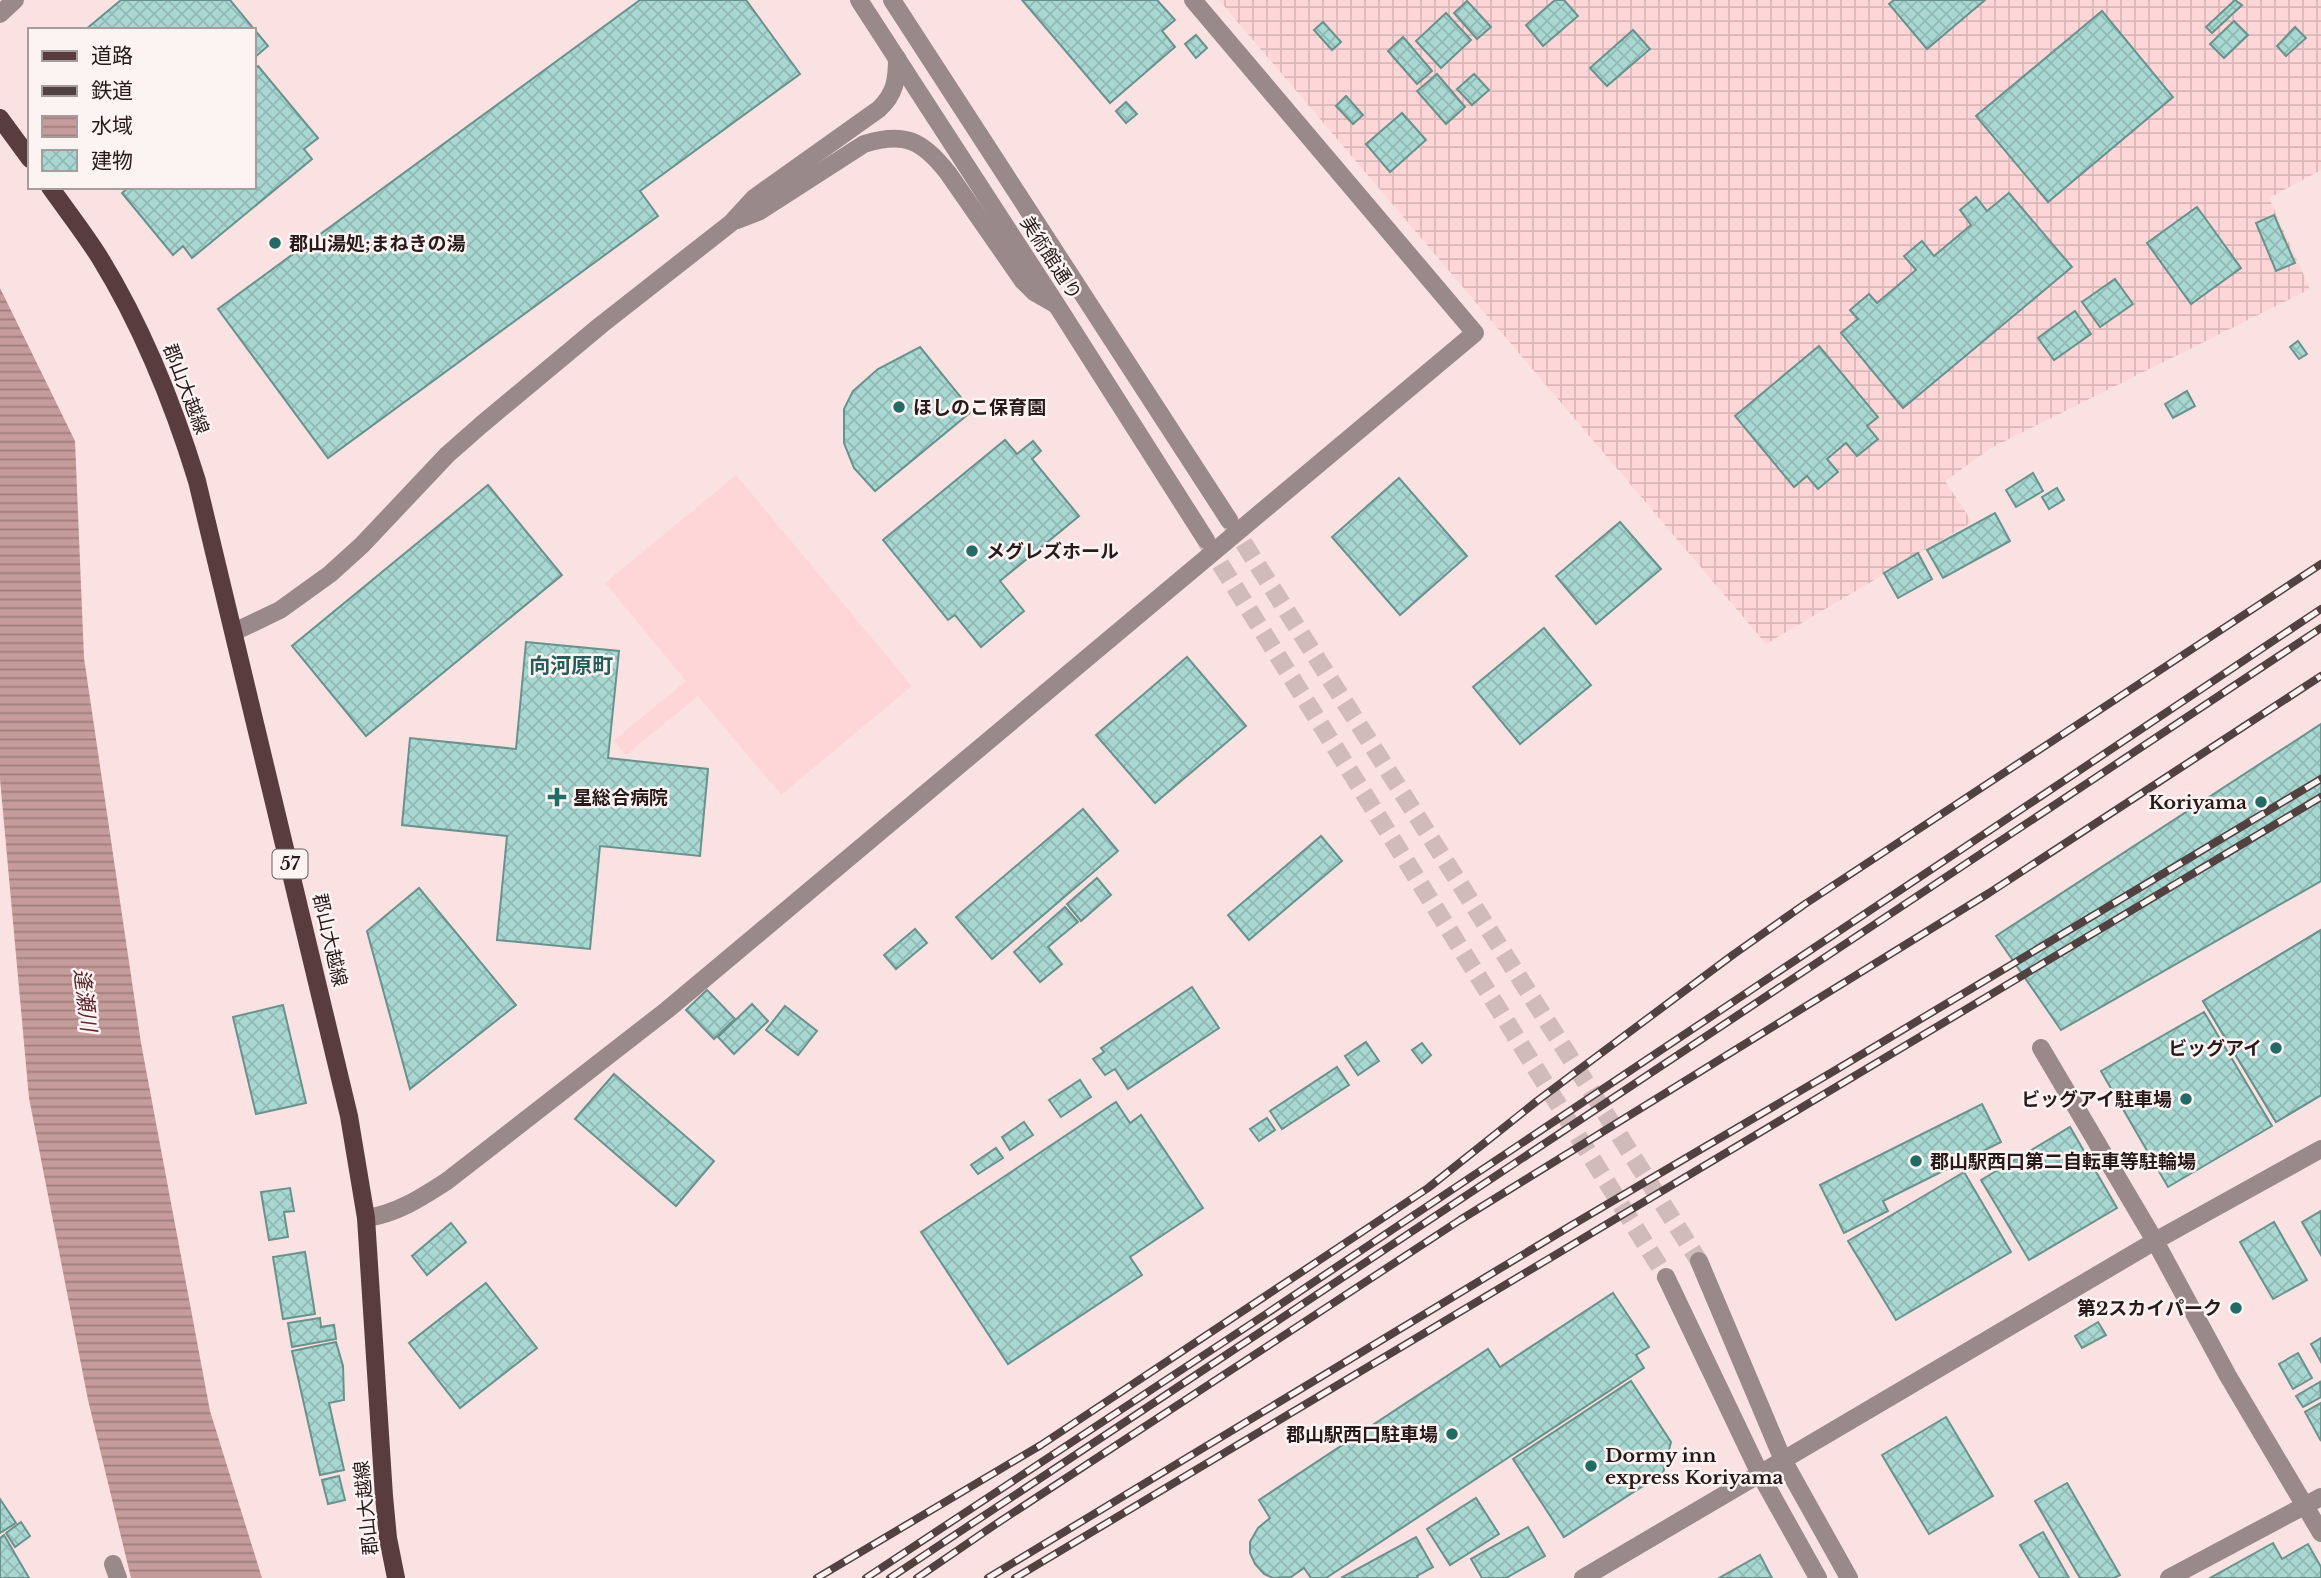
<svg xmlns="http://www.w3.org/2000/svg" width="2321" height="1578" viewBox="0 0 2321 1578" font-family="'Libre Baskerville','Noto Sans JP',serif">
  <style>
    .built { fill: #fed6d7 }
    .industrial { fill: url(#industrial-grid) }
    .water { fill: url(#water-rules) }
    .building { fill: url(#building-cross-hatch); stroke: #69928d; stroke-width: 2 }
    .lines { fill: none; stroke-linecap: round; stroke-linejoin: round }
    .minor-tunnel { stroke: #d0baba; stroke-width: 18; stroke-dasharray: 18 9; stroke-linecap: butt }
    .minor { stroke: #9a8989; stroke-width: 18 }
    .major { stroke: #593d3e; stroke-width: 18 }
    .rail-casing { stroke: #514141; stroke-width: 8 }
    .rail { stroke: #fcf3f3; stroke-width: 5; stroke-dasharray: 16; stroke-linecap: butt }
    .poi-dot { fill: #226c65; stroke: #fcf3f3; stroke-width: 2.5 }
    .labels { text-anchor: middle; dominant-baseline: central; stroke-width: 5; stroke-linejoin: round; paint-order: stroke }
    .shield { fill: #fcf3f3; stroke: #685b5b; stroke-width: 2 }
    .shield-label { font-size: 18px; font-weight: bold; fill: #281a1a }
    .poi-label { font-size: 19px; font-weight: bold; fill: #281a1a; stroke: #fcf3f3; text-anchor: start }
    .street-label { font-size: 19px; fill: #281a1a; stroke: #fcf3f3 }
    .neighbourhood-label { font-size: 21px; font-weight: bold; fill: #255e58; stroke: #fcf3f3 }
    .water-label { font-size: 21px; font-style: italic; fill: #5c262b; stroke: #fcf3f3 }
  </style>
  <defs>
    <pattern id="industrial-grid" width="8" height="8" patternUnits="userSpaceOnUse" patternTransform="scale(1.75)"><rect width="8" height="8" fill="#fed6d7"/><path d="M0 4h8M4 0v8" fill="none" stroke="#dab7b8"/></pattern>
    <pattern id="water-rules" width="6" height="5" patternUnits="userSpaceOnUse" patternTransform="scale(1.75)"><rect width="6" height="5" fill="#c59b9c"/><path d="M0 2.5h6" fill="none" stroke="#a07e7e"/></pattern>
    <pattern id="building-cross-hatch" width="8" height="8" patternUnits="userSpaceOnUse" patternTransform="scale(1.75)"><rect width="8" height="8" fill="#a9d8d2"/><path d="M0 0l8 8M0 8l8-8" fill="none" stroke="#91b9b4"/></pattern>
  </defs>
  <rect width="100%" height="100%" fill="#fae2e2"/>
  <path class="built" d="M 736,475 L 912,686 L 781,795 L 698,696 L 626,755 L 614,740 L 686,681 L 605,583 Z"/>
  <path class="industrial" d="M 1219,0 L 2321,0 L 2321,170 L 2269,198 L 2310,289 L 1991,448 L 1945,481 L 1972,522 L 1766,644 Z"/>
  <path class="water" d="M 0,288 L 75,441 L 84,658 L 141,1043 L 210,1411 L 262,1578 L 131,1578 L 88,1400 L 29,1098 L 0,779 Z"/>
  <g class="building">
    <path d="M 121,0 L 230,0 L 268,46 L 254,58 L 254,30 L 85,30 Z"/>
    <path d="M 640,0 L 746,0 L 800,74 L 640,191 L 658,216 L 328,458 L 218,309 Z"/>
    <path d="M 1022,0 L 1157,0 L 1175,20 L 1162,31 L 1175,47 L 1110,103 Z"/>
    <path d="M 1555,0 L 1564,0 L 1578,16 L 1543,46 L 1526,25 Z"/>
    <path d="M 1894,0 L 1985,0 L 1927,49 L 1889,4 Z"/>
    <path d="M 2235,0 L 2242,5 L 2212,33 L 2206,27 Z"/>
    <path d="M 1467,1 L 1491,27 L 1477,39 L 1454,13 Z"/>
    <path d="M 2102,11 L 2173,97 L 2048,202 L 1976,116 Z"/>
    <path d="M 1446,13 L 1471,40 L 1441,68 L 1416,41 Z"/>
    <path d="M 2234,21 L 2248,35 L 2224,58 L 2210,44 Z"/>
    <path d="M 1323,22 L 1341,42 L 1332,50 L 1314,30 Z"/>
    <path d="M 2295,27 L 2306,38 L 2286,56 L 2277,46 Z"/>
    <path d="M 1633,30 L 1650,49 L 1607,86 L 1590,68 Z"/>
    <path d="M 1196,35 L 1207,48 L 1196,58 L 1185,44 Z"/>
    <path d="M 1403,37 L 1432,71 L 1417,84 L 1388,51 Z"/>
    <path d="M 258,66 L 318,138 L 304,149 L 312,159 L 192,258 L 183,246 L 173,255 L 122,193 L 129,187 L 254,187 L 254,69 Z"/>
    <path d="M 1437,74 L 1465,107 L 1446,124 L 1417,91 Z"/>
    <path d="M 1474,74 L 1489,90 L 1472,105 L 1457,89 Z"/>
    <path d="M 1346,96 L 1363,115 L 1353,124 L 1336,106 Z"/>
    <path d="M 1126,102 L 1137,114 L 1126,123 L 1116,111 Z"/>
    <path d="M 1402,113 L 1426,140 L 1390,172 L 1366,144 Z"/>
    <path d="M 2009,193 L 2072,267 L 1903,408 L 1841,333 L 1858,319 L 1850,310 L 1869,294 L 1877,303 L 1916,270 L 1904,256 L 1922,241 L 1934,256 L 1971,225 L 1960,210 L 1976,197 L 1987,211 Z"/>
    <path d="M 2197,207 L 2241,268 L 2191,304 L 2147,243 Z"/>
    <path d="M 2274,215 L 2295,263 L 2276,271 L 2256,223 Z"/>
    <path d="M 2115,279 L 2133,304 L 2100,327 L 2082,302 Z"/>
    <path d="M 2075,311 L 2091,334 L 2054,360 L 2038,338 Z"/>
    <path d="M 2298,341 L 2307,354 L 2299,359 L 2290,347 Z"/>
    <path d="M 1819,346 L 1878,417 L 1867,426 L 1878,439 L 1857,456 L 1846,443 L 1827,459 L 1838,472 L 1818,489 L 1807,476 L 1794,487 L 1735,416 Z"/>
    <path d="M 920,347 L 972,411 L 875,491 L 854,468 L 844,443 L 844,409 L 853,391 L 878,369 Z"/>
    <path d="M 2187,391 L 2195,406 L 2173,418 L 2165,404 Z"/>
    <path d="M 1005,440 L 1017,454 L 1033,441 L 1041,451 L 1032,459 L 1079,516 L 1000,581 L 1024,611 L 981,647 L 955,615 L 948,620 L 883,540 Z"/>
    <path d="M 2033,473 L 2043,491 L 2016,507 L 2006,490 Z"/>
    <path d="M 1399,478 L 1467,556 L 1400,615 L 1332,537 Z"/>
    <path d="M 488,485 L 562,575 L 366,736 L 292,646 Z"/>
    <path d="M 2057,488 L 2064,500 L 2049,509 L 2042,497 Z"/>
    <path d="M 1995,513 L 2010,541 L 1943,578 L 1927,550 Z"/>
    <path d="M 1620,522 L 1661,569 L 1596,624 L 1556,576 Z"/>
    <path d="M 1918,553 L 1932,579 L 1898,598 L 1884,573 Z"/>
    <path d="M 1544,628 L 1591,685 L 1520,744 L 1473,687 Z"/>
    <path d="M 526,642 L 619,651 L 608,758 L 708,769 L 700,856 L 600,846 L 590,949 L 497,940 L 507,836 L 402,825 L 410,738 L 516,749 Z"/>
    <path d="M 1187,657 L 1246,726 L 1155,803 L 1096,735 Z"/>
    <path d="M 2321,724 L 2321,881 L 2061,1030 L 1996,936 Z"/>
    <path d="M 1083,809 L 1118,851 L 992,959 L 956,917 Z"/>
    <path d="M 1321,836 L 1342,861 L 1249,940 L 1228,915 Z"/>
    <path d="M 1097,878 L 1111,895 L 1081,921 L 1067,904 Z"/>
    <path d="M 419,888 L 516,1005 L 410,1089 L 367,931 Z"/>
    <path d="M 1065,907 L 1078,922 L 1048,947 L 1062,964 L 1040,982 L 1014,952 Z"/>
    <path d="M 915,929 L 927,943 L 896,969 L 884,955 Z"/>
    <path d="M 2321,930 L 2321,1095 L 2276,1122 L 2203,1001 Z"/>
    <path d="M 2321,930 L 2321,1095 L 2276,1122 L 2203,1001 Z"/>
    <path d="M 1192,987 L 1219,1028 L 1128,1089 L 1115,1069 L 1105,1075 L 1093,1059 L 1104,1052 L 1101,1048 Z"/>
    <path d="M 707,990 L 735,1019 L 714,1039 L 686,1010 Z"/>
    <path d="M 752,1004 L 768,1021 L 734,1054 L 718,1037 Z"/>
    <path d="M 283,1005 L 306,1103 L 256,1114 L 233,1017 Z"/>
    <path d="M 785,1006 L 817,1031 L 798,1055 L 766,1030 Z"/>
    <path d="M 2204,1012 L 2272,1126 L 2168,1187 L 2101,1071 Z"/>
    <path d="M 1366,1042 L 1379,1061 L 1358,1075 L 1345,1056 Z"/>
    <path d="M 1422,1043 L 1431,1055 L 1422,1063 L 1412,1050 Z"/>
    <path d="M 1337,1067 L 1349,1085 L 1282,1129 L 1270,1111 Z"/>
    <path d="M 614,1074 L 714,1161 L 676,1206 L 575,1119 Z"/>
    <path d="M 1080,1080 L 1091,1097 L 1061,1117 L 1049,1100 Z"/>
    <path d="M 1116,1102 L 1130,1123 L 1141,1115 L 1203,1208 L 1130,1257 L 1142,1275 L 1008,1364 L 921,1232 Z"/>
    <path d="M 1982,1104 L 2001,1142 L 1883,1201 L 1888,1211 L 1844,1233 L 1820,1185 Z"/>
    <path d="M 1267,1118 L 1275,1130 L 1259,1141 L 1250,1129 Z"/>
    <path d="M 1024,1122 L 1033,1135 L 1010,1150 L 1002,1137 Z"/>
    <path d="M 2070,1127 L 2117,1208 L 2029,1260 L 1981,1180 Z"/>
    <path d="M 996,1148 L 1003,1158 L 978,1174 L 971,1165 Z"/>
    <path d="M 1964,1172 L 2011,1252 L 1896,1320 L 1848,1241 Z"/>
    <path d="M 290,1188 L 294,1211 L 284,1212 L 288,1237 L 269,1240 L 261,1192 Z"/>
    <path d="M 2321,1211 L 2321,1255 L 2302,1222 Z"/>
    <path d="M 2274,1222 L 2307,1280 L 2273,1299 L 2240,1242 Z"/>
    <path d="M 451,1223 L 466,1242 L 427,1275 L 412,1256 Z"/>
    <path d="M 305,1252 L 315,1314 L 283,1319 L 273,1257 Z"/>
    <path d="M 486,1283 L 537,1348 L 460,1408 L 409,1343 Z"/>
    <path d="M 1613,1293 L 1649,1347 L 1636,1355 L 1644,1368 L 1326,1578 L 1311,1578 L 1304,1568 L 1291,1577 L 1273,1578 L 1264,1574 L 1255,1564 L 1250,1553 L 1250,1542 L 1258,1528 L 1270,1518 L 1259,1500 L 1488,1349 L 1500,1367 Z"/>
    <path d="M 320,1318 L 321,1327 L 334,1325 L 336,1339 L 292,1347 L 288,1323 Z"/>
    <path d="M 2098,1322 L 2106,1335 L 2082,1348 L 2075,1336 Z"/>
    <path d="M 2321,1338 L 2321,1362 L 2311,1344 Z"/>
    <path d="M 336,1342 L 343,1366 L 344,1400 L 329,1403 L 344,1470 L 320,1475 L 292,1351 Z"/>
    <path d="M 2298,1353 L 2312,1378 L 2293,1389 L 2279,1364 Z"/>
    <path d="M 1631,1381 L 1671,1442 L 1663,1473 L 1564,1537 L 1513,1459 Z"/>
    <path d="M 2320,1382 L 2321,1397 L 2303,1407 L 2296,1396 Z"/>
    <path d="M 2321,1403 L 2321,1441 L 2305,1412 Z"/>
    <path d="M 1946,1417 L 1993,1496 L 1929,1534 L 1882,1455 Z"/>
    <path d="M 339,1476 L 345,1500 L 328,1504 L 322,1480 Z"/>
    <path d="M 2067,1483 L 2120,1575 L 2114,1578 L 2080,1578 L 2035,1501 Z"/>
    <path d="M 1476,1498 L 1499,1534 L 1450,1565 L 1427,1529 Z"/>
    <path d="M 0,1499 L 16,1523 L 0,1533 Z"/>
    <path d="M 21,1522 L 30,1536 L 15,1547 L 6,1533 Z"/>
    <path d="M 1528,1527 L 1545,1556 L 1506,1578 L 1482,1578 L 1471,1559 Z"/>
    <path d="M 2043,1532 L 2069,1578 L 2040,1578 L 2020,1545 Z"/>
    <path d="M 4,1535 L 29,1578 L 0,1578 L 0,1538 Z"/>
    <path d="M 1416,1537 L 1433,1567 L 1417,1576 L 1418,1578 L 1341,1578 Z"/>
    <path d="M 2273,1543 L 2282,1559 L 2308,1544 L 2321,1567 L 2321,1578 L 2210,1578 Z"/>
    <path d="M 1760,1555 L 1772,1578 L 1719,1578 Z"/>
  </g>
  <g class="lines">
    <g class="minor-tunnel">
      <path d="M 1229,520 L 1699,1261"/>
      <path d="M 1206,541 L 1666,1277"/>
    </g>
    <g class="minor">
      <path d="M 859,0 L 1056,304 L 1206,540"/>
      <path d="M 892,0 L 1229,520"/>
      <path d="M 0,14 L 15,0"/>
      <path d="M 737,220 L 760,211 L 864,144 C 905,131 923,141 948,173 L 1023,281 L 1034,292 L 1053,303"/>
      <path d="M 234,632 L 280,610 L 330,574 L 362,545 L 447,455 L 481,425 L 601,325 L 731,223 L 754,198 L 879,109 C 895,94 897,80 897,58"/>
      <path d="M 2041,1048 L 2155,1241 L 2228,1376 L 2321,1533"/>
      <path d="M 366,1218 C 396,1214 421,1198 447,1181 L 667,1010 L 1475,333 L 1193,0"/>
      <path d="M 1699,1261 L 1783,1460 L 1849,1578"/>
      <path d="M 1666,1277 L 1760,1474 L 1818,1578"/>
      <path d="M 113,1564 L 118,1578"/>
      <path d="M 1583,1578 L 2155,1241 L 2321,1149"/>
      <path d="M 2169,1578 L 2321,1497"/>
    </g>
    <g class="major">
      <path d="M 0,118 L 30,159"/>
      <path d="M 50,187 C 67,211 85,234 100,258 C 143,328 173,403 197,481 L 349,1116 L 366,1218 L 384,1496 L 388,1538 L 396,1578"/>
    </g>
    <g class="rail-casing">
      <g id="rail">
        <path d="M 817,1578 L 1041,1445 L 1428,1188 L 1537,1101 L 1734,954 L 1805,904 L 2321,564"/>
        <path d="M 866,1578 L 1263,1316 L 2321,609"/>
        <path d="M 890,1578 L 2321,628"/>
        <path d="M 917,1578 L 996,1524 L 1460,1220 L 1989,893 L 2321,676"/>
        <path d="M 988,1578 L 1572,1225 L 1834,1071 L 2321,779"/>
        <path d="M 1015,1578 L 2321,797"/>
      </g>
    </g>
    <use href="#rail" class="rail"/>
  </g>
  <g class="poi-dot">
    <circle cx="275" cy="243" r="7"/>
    <circle cx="899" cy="407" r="7"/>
    <circle cx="972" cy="551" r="7"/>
    <path d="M553.5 786.5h7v7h7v7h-7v7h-7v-7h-7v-7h7z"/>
    <circle cx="2261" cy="802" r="7"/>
    <circle cx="2276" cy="1048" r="7"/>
    <circle cx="2186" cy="1099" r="7"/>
    <circle cx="1916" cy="1161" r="7"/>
    <circle cx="2236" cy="1308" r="7"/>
    <circle cx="1452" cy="1434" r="7"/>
    <circle cx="1591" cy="1466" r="7"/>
  </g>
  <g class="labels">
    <rect class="shield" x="272.5" y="849.5" width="35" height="29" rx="5"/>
    <g class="shield-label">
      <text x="290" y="864">57</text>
    </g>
    <g class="poi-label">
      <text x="289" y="243">郡山湯処;まねきの湯</text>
      <text x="913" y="407">ほしのこ保育園</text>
      <text x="986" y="551">メグレズホール</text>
      <text x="573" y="797">星総合病院</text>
      <text x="2247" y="802" text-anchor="end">Koriyama</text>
      <text x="2262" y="1048" text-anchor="end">ビッグアイ</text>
      <text x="2172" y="1099" text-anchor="end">ビッグアイ駐車場</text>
      <text x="1930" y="1161">郡山駅西口第二自転車等駐輪場</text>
      <text x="2222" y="1308" text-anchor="end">第2スカイパーク</text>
      <text x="1438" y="1434" text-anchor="end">郡山駅西口駐車場</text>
      <text x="1605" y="1455">Dormy inn<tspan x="1605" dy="22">express Koriyama</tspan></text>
    </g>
    <g class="street-label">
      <text transform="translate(1051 258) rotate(57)">美術館通り</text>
      <text transform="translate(186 389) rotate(69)">郡山大越線</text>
      <text transform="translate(330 940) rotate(77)">郡山大越線</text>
      <text transform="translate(366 1508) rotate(-96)">郡山大越線</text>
    </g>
    <g class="neighbourhood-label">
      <text x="571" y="666">向河原町</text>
    </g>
    <g class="water-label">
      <text transform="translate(85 1000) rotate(83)">逢瀬川</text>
    </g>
  </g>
  <rect x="28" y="28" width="228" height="161" fill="#fcf3f3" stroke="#a79c9c" stroke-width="2"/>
  <rect x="42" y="51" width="35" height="10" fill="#593d3e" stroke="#a79c9c" stroke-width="2"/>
  <text x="91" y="63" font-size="21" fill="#281a1a">道路</text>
  <rect x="42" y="86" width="35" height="10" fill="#514141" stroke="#a79c9c" stroke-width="2"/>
  <text x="91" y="98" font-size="21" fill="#281a1a">鉄道</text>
  <rect x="42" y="116" width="35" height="21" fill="url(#water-rules)" stroke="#a79c9c" stroke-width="2"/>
  <text x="91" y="133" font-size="21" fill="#281a1a">水域</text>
  <rect x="42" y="150" width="35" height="21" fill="url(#building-cross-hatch)" stroke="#a79c9c" stroke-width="2"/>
  <text x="91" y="168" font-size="21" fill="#281a1a">建物</text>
</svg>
